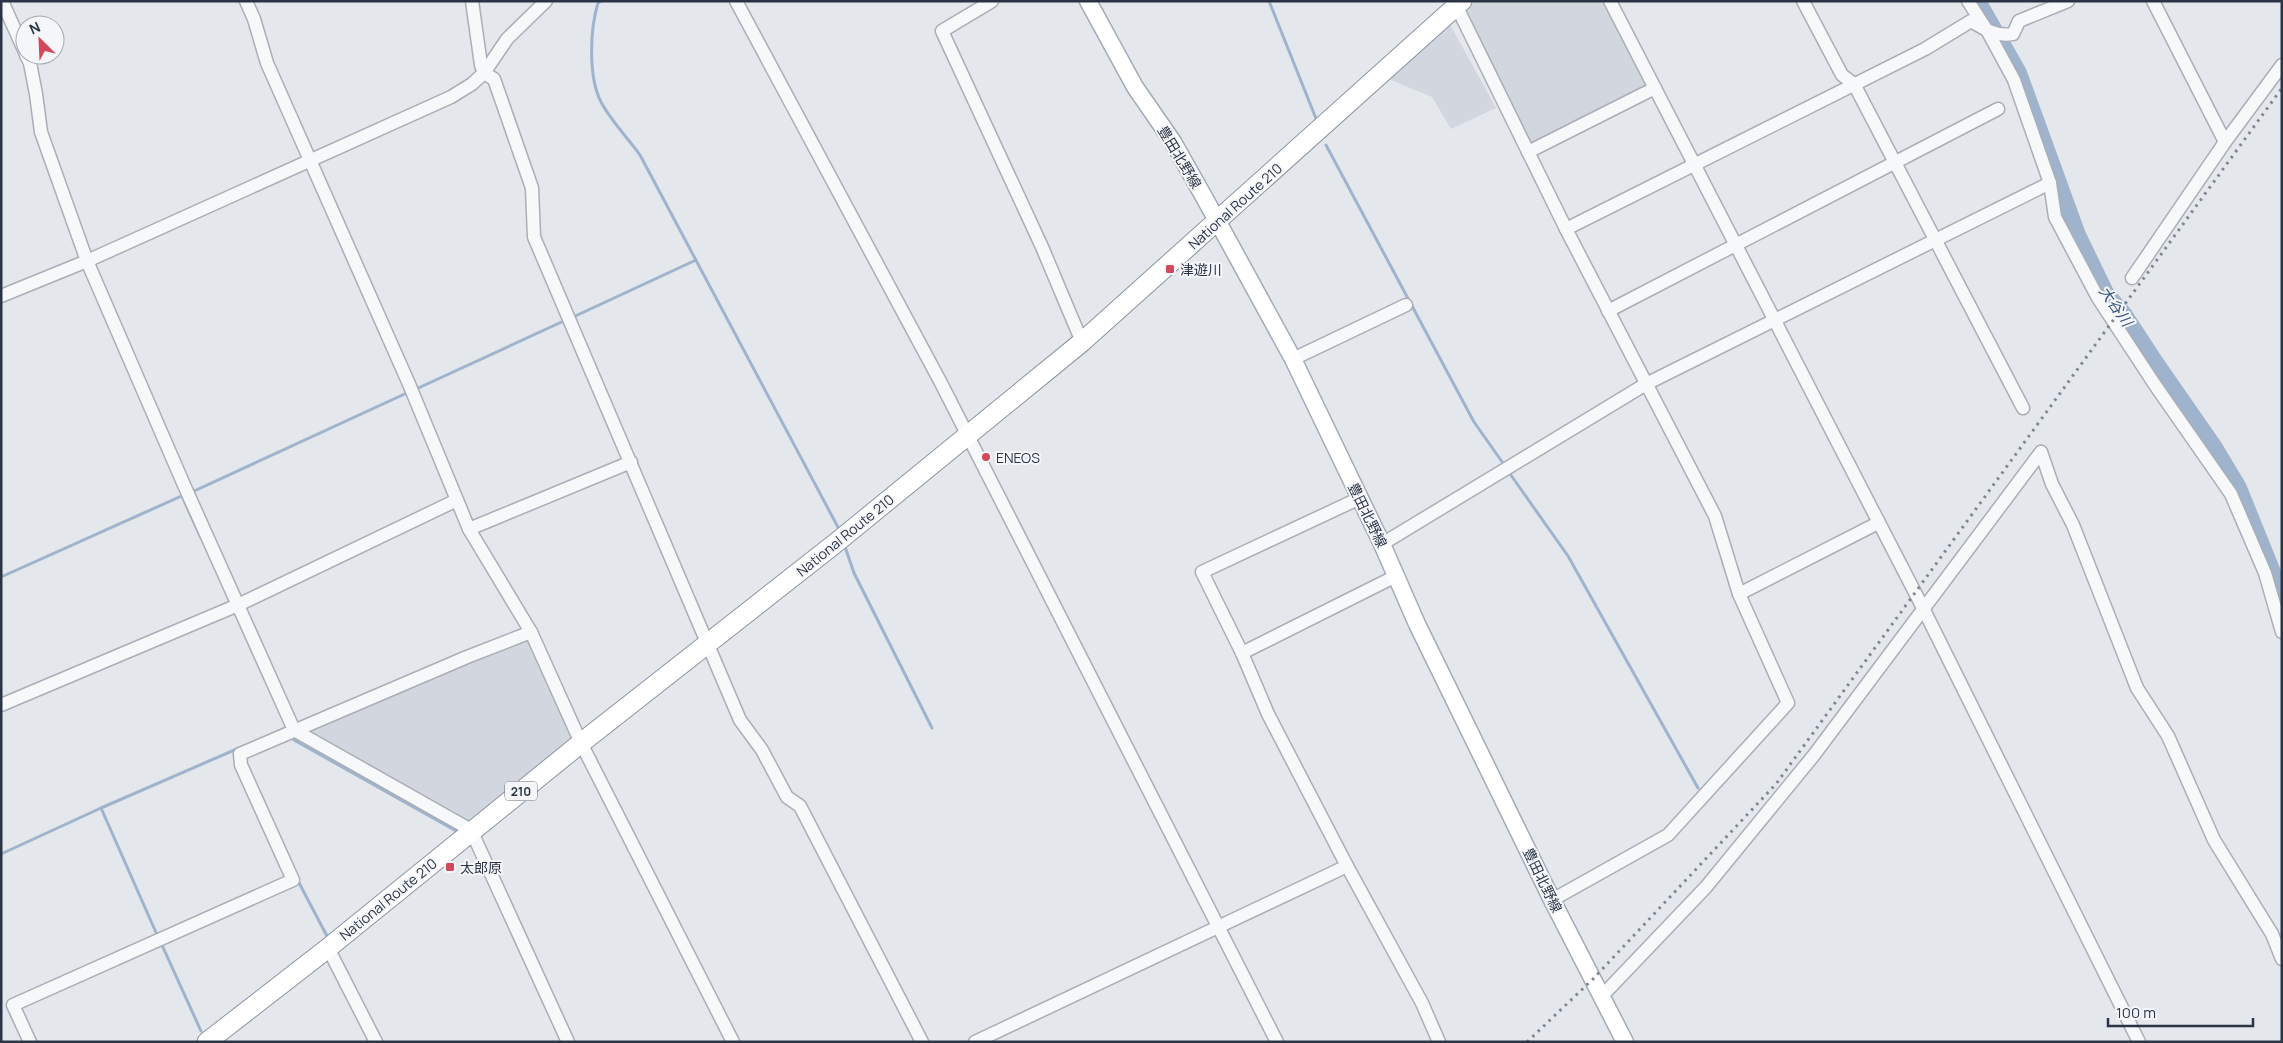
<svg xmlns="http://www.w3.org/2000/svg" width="2283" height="1043" viewBox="0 0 2283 1043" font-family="Manrope,'Noto Sans JP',sans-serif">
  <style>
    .built { fill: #d2d6de }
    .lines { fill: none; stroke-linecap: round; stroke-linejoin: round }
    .stream { stroke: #9fb4cc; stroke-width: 3 }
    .river { stroke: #9fb4cc; stroke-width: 18 }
    .minor-casing { stroke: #a9aeb7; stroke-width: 15 }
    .major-casing { stroke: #a3abb8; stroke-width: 19 }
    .highway-casing { stroke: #8b94a3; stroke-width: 21 }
    .minor { stroke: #f7f8fa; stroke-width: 12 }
    .major { stroke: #fff; stroke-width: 16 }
    .highway { stroke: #fff; stroke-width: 19 }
    .rail { stroke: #7d8696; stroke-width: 3; stroke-dasharray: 2.5 5; stroke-linecap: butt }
    .poi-dot { fill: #d1495b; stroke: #f4f6f9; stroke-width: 2 }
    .labels { text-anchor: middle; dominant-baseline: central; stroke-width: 4; stroke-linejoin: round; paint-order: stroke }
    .shield { fill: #f4f6f9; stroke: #676e7b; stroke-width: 1 }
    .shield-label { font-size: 12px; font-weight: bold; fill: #2b3445 }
    .street-label { font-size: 14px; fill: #2b3445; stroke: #f4f6f9 }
    .poi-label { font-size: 14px; fill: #2b3445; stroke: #f4f6f9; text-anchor: start }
    .water-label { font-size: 15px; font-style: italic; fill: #34527a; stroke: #f4f6f9 }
  </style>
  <rect width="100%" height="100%" fill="#e4e7ec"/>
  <g class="built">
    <path d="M 1469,1 L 1601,1 L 1648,86 L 1529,147 L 1462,9 Z"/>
    <path d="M 1448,21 L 1496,108 L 1451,129 L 1432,97 L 1386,78 Z"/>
    <path d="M 531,632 L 581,743 L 471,830 L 294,730 Z"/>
  </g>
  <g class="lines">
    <g class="stream">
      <path d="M 601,1 L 598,3 C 590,29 588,77 601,102 C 611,121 628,138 640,155 L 840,531"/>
      <path d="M 1269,1 L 1317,121"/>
      <path d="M 1326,145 L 1474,422 L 1505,466"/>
      <path d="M 571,318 L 696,260"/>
      <path d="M 414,390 L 566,320"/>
      <path d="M 1508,471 L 1568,556 L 1698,788"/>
      <path d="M 192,492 L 409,392"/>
      <path d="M 182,496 L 201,538"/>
      <path d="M 844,544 L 854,573 L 932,728"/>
      <path d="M 1,577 L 186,494"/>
      <path d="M 292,734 L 294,740 L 458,832"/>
      <path d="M 101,808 L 239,748"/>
      <path d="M 1,854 L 101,808 L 158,937"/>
      <path d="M 297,879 L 328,938"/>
      <path d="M 161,943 L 201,1031"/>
    </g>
    <path class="river" d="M 1977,1 L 2018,73 L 2077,235 L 2105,293 L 2123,314 L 2155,363 L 2214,448 L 2238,488 L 2282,597"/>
    <g class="minor-casing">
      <g id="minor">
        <path d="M 2,1 L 25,52"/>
        <path d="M 246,1 L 254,19 L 267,63 L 409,384 L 469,529 L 531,632 L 581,743 L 733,1042"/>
        <path d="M 472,1 L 481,65 L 484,73 L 494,79 L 532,188 L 534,237 L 740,720 L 762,750 L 787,797 L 800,806 L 922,1042"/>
        <path d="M 736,1 L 941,383 L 1277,1042"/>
        <path d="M 992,1 L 942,31 L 1042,247 L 1082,342"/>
        <path d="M 1454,1 L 1566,229 L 1715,516 L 1739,594 L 1788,703 L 1668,835 L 1552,900"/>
        <path d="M 1610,1 L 1923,608 L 2139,1042"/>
        <path d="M 1803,1 L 1842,75 L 1854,84 L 2023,408"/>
        <path d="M 1968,1 L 1988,32 L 2014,80 L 2050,183 L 2055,217 L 2098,298 L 2155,385 L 2231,494 L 2265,573 L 2282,632"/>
        <path d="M 2153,1 L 2225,142 L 2282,65"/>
        <path d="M 26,55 L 30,63 L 36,94 L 41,132 L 87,261 L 184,485 L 294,730 L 471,830 L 568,1042"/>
        <path d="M 1528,152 L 1655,88"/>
        <path d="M 1566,229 L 1925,49 L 1971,21 C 1984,29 1997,37 2013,34 L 2019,21 L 2068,1"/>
        <path d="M 2132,278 L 2225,142"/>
        <path d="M 1,296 L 87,261 L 451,97 L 472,84 L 484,73 L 507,39 L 546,1"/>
        <path d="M 1608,311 L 1998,109"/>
        <path d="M 1293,359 L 1406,305"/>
        <path d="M 2041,452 L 2052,484 L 2073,525 L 2137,688 L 2168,736 L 2214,840 L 2272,934 L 2282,959"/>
        <path d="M 1360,498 L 1202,572 L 1242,653 L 1268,714 L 1347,866 L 1422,1003 L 1439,1042"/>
        <path d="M 469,529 L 631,462"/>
        <path d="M 1382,544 L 1646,384 L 2050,183"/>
        <path d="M 1739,594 L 1878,523"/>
        <path d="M 1242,653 L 1396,576"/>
        <path d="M 1,705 L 238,605 L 457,500"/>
        <path d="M 328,948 L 376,1042"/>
        <path d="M 1602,996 L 1706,887 L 1814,755 L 2041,452"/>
        <path d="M 30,1042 L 13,1005 L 293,880 L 241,765 L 240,754 L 467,657 L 531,632"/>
        <path d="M 975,1042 L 1347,866"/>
      </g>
    </g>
    <g class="major-casing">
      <path id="major" d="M 1088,1 L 1135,87 L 1173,142 L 1218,222 L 1293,359 L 1382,544 L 1417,624 L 1552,900 L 1625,1042"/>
    </g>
    <g class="highway-casing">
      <path id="highway" d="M 207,1042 L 328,948 L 581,743 L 837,542 L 1082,342 L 1462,1"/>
    </g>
    <use href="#minor" class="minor"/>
    <use href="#major" class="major"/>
    <use href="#highway" class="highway"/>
    <path class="rail" d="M 1527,1042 L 1593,979 L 1776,784 L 2282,88"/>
  </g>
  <g class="poi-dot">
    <rect x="1165" y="264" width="10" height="10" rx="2.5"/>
    <circle cx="986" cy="457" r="5"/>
    <rect x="445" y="862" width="10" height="10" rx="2.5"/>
  </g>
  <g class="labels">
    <rect class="shield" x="505" y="781.5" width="32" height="19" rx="4"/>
    <g class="shield-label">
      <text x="521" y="791">210</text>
    </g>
    <g class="street-label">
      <text transform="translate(1180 157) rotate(59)">豊田北野線</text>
      <text transform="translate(1235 206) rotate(-42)">National Route 210</text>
      <text transform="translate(1368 515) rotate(64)">豊田北野線</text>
      <text transform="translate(845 535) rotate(-39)">National Route 210</text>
      <text transform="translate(1543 880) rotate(64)">豊田北野線</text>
      <text transform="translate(388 899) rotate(-39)">National Route 210</text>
    </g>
    <g class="poi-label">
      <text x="1180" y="269">津遊川</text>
      <text x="996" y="457">ENEOS</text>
      <text x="460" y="867">太郎原</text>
    </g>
    <g class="water-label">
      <text transform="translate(2116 306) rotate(55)">大谷川</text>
    </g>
  </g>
  <rect width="2283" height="1043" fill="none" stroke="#2b3445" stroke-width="5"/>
  <g transform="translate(40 40) rotate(336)"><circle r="24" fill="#f4f6f9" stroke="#a4a8b1"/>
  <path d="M0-4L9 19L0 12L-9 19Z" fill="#d1495b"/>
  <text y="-8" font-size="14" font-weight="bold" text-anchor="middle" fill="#2b3445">N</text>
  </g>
  <path d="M2108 1018v8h145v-8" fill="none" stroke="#2b3445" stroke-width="2.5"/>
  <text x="2116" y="1018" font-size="15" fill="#2b3445" stroke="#f4f6f9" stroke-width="4" paint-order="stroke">100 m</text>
</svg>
